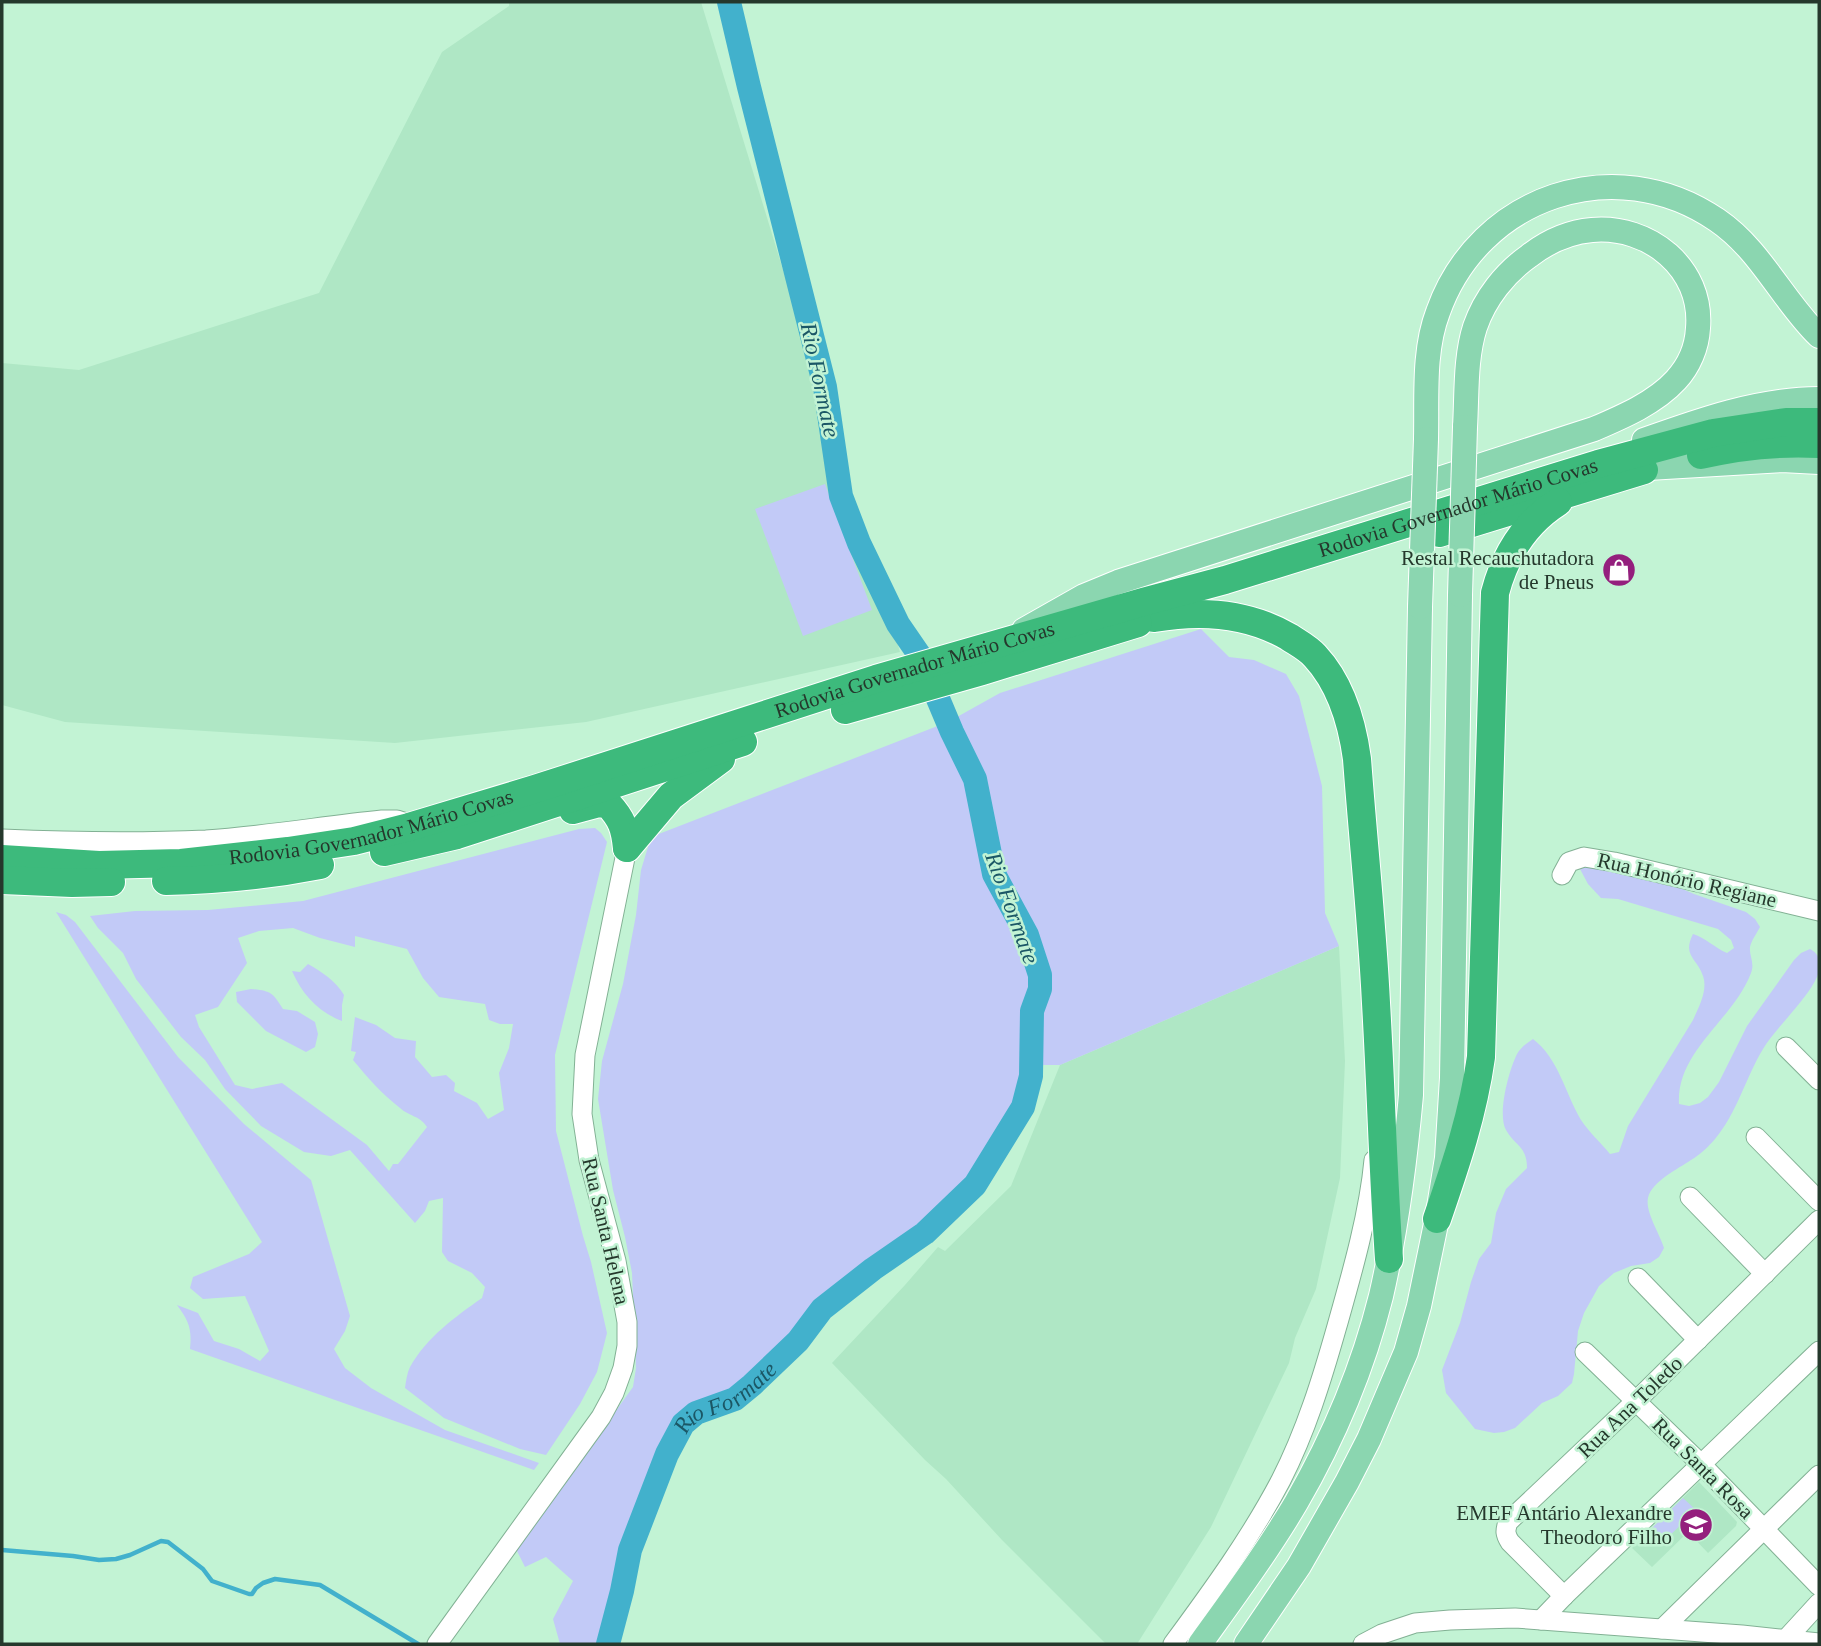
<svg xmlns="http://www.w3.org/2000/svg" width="1821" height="1646" viewBox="0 0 1821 1646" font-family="Georgia,serif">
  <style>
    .built { fill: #afe7c5 }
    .green { fill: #c2caf7; fill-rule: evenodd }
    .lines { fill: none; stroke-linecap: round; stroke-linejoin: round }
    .stream { stroke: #42b1cc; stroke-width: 4.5 }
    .river { stroke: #42b1cc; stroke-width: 24 }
    .minor-casing { stroke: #82b194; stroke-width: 21 }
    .major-casing { stroke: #fff; stroke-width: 26 }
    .highway-casing { stroke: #fff; stroke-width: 30 }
    .minor { stroke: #fff; stroke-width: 19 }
    .major { stroke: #8bd6b0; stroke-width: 24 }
    .highway { stroke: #3dba7c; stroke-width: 28 }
    .major-bridge-casing { stroke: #fff; stroke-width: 26; stroke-linecap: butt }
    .major-bridge { stroke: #8bd6b0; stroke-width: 24 }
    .labels { text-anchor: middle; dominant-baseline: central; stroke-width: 5; stroke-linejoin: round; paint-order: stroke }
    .street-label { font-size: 21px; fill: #25382c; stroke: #c2f3d4 }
    .poi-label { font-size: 21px; fill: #25382c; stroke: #c2f3d4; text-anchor: end }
    .water-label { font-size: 23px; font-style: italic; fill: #1b5766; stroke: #c2f3d4 }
  </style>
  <rect width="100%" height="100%" fill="#c2f3d4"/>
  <g class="built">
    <path d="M 509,2 L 701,2 L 900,652 L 586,722 L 395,743 L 65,722 L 2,705 L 2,363 L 79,370 L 319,293 L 442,52 L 509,6 Z"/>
    <path d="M 1339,946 L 1345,1061 L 1340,1178 L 1316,1289 L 1295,1338 L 1289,1363 L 1211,1527 L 1137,1644 L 1106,1644 L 1002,1540 L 946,1479 L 925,1460 L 832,1363 L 905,1285 L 938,1247 L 945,1251 L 1011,1186 L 1060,1065 Z"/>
    <path d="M 1699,1482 L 1737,1522 L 1736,1526 L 1708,1553 L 1688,1532 L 1652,1567 L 1632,1548 Z"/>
  </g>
  <g class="green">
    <path d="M 825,484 L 872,610 L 803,636 L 755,509 Z"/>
    <path d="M 1201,629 L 1229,657 L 1254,660 L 1286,674 L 1299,696 L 1322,786 L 1325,913 L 1339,946 L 1060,1065 L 1032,1065 L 1030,1082 L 1023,1107 L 967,1194 L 925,1233 L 873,1269 L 822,1309 L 798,1341 L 769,1369 L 735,1399 L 696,1413 L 683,1424 L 667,1454 L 630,1550 L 622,1591 L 608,1644 L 560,1644 L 553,1619 L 573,1581 L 546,1557 L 525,1567 L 516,1549 L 633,1387 L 636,1368 L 632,1273 L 625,1237 L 613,1190 L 598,1099 L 602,1061 L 623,984 L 636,915 L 641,870 L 651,837 L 948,722 L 1000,693 Z"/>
    <path d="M 595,828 L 601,833 L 607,842 L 555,1055 L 556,1131 L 583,1236 L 591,1262 L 607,1333 L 597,1372 L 580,1404 L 546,1455 L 520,1449 L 444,1418 L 405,1388 C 406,1381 407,1373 410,1367 C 427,1337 455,1317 482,1298 L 485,1287 L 472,1273 L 448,1261 L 442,1252 L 443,1198 L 429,1201 L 425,1211 L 415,1223 L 350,1150 L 331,1156 L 304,1152 L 261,1126 L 225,1089 L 205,1060 L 181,1037 L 136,979 L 123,953 L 98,928 L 90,916 L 135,911 L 208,910 L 303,901 L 579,829 ZM 293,928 L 320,938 L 355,947 L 355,936 L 407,949 L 423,978 L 439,997 L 485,1004 L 489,1020 L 500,1024 L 513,1024 L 509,1048 L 499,1073 L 504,1110 L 488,1119 L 477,1103 L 454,1091 L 455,1083 L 446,1075 L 432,1077 L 415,1057 L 416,1041 L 395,1038 L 376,1025 L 355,1017 L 351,1051 L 356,1052 L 353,1060 C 367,1077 382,1094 400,1108 C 410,1117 419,1115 427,1127 L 398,1164 L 393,1164 L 389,1171 L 367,1145 L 282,1083 L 252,1089 L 235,1085 L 199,1027 L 195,1015 L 218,1007 L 247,963 L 238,938 L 259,931 Z"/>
    <path d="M 1584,861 L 1664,881 L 1694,894 L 1746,912 L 1755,919 L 1760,927 C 1757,933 1751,941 1750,947 C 1749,956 1755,963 1751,973 C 1734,1019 1676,1051 1679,1104 L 1689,1106 L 1700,1103 L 1708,1097 L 1719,1082 L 1747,1026 L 1794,960 L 1801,953 L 1810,949 C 1819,954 1821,961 1819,971 C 1814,993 1776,1027 1763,1049 C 1746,1077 1737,1113 1715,1139 C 1709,1146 1700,1155 1691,1160 C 1678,1169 1652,1181 1648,1198 C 1645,1212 1660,1234 1664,1248 L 1659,1257 L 1650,1263 L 1631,1266 L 1614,1273 L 1599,1286 L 1584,1313 L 1578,1331 L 1574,1374 L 1572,1383 L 1558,1396 L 1542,1403 L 1515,1428 L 1504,1432 L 1494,1433 L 1475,1429 L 1446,1393 L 1442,1370 L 1460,1323 L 1471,1282 L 1479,1259 L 1491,1243 L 1496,1213 L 1506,1189 L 1527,1168 C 1527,1146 1515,1146 1506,1130 C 1497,1114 1509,1070 1517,1054 C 1521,1047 1527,1043 1533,1039 C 1559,1059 1565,1093 1581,1120 C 1589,1132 1601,1143 1610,1154 L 1619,1152 L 1628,1126 L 1693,1020 C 1699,1007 1708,990 1703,976 C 1697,958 1682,956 1693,934 C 1706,938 1715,948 1727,953 L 1734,948 L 1731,940 L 1718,929 L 1618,899 L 1601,898 L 1588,884 L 1580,869 Z"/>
    <path d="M 56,912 L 66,915 L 75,922 L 178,1057 L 244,1124 L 311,1180 L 350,1316 L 345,1331 L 334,1349 L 345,1368 L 371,1388 L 445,1430 L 539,1463 L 534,1470 L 190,1349 C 192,1329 189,1321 177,1305 L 198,1313 L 214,1341 L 239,1349 L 260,1361 L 269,1351 L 245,1296 L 203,1299 L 190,1288 L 193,1277 L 249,1254 L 262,1242 Z"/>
    <path d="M 308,964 C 322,972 336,981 344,995 L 342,1005 L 342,1021 C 318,1012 302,994 292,971 L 300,972 Z"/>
    <path d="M 251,989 C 271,991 272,992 283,1009 L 297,1011 L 315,1022 L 318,1034 L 315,1047 L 306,1052 L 266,1031 L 237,1002 L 236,992 Z"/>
    <path d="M 1683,1498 L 1696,1510 L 1659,1546 L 1647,1533 Z"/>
  </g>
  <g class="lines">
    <path class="stream" d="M 2,1550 L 73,1556 L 99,1560 L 116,1559 L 130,1555 L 161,1541 L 168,1542 L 203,1569 L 212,1581 L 249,1594 L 252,1594 L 256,1588 L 263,1583 L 275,1579 L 320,1585 L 418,1644"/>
    <path class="river" id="s1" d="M 608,1644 L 622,1591 L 630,1550 L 667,1454 L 683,1424 L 696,1413 L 735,1399 L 752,1385 L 798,1341 L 822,1309 L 873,1269 L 925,1233 L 975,1185 L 1023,1107 L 1031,1076 L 1032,1011 L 1040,989 L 1040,975 L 1027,935 L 994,874 L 975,779 L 952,732 L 920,656 L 898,624 L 859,543 L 841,496 L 825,387 L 749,87 L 729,2"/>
    <g class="minor-casing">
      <g id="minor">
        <path d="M 2,839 C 70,842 138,843 206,840 C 265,836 323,826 382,820 L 397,820 L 403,822"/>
        <path d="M 1562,875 L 1569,862 L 1584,857 L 1614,862 L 1819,911"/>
        <path d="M 1786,1047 L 1819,1080"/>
        <path d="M 1756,1137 L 1819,1201"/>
        <path d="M 1690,1197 L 1765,1274"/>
        <path d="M 1638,1278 L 1698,1340"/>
        <path d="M 1585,1352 L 1701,1464 L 1819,1586"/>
        <path d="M 1564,1596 L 1510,1542 C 1505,1534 1505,1531 1508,1522 L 1636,1401 L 1819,1220"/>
        <path d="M 1541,1620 L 1564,1596 L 1819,1351"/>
        <path d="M 1662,1629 L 1819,1475"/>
        <path d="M 1786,1639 L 1819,1603"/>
        <path d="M 437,1644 L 601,1417 L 614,1393 L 623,1368 L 627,1346 L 627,1322 L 616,1261 L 589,1160 L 582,1114 L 585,1055 L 627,848"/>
        <path d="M 1173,1644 C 1212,1591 1250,1539 1281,1480 C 1306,1431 1322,1379 1337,1326 C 1352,1273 1369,1214 1374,1160"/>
        <path d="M 1363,1644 L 1382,1634 L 1415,1623 L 1450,1620 L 1515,1618 L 1742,1635 L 1819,1643"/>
      </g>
    </g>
    <g class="major-casing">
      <g id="major">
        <path d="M 1426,439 C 1427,397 1423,351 1438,312 C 1479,196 1615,150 1717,220 C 1761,250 1782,300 1819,336"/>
        <path d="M 1644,440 C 1700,420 1759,399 1819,399"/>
        <path d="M 1648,468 L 1782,460 L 1819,462"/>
        <path d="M 1024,630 L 1084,596 L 1118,582 L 1594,429 C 1622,417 1655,403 1676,380 C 1689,366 1697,347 1698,328 C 1703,268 1649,225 1592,230 C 1569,232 1547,242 1529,256 C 1505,273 1485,298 1475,327 C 1465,358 1467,394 1465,427"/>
        <path d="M 1200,1644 C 1233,1598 1267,1552 1296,1503 C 1333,1439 1363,1368 1381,1296 C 1396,1231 1405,1162 1411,1095 L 1420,607"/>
        <path d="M 1246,1644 L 1299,1566 L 1347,1482 L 1369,1439 L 1406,1352 L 1419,1306 L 1437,1219 L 1447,1158 L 1452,1078 L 1460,595"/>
      </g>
    </g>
    <g class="highway-casing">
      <g id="highway">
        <path d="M 1701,455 C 1739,446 1780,442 1819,444"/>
        <path d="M 1439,533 L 1644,470"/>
        <path d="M 1154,618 C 1200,610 1248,613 1289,637 C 1298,643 1308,648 1315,656 C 1341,684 1352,722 1357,759 C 1363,840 1372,922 1376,1003 C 1381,1088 1383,1174 1389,1259"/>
        <path d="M 845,710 L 982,671 L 1138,623"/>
        <path d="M 573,810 L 599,803 L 608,804 C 622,819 625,828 627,848"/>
        <path d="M 627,848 L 671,796 L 721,759"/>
        <path d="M 384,852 L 457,835 L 743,742"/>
        <path id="s2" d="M 2,859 L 99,865 L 181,863 L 288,851 L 354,841 L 409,827 L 535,789 L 876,679 L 1143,602 L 1225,580 L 1598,464 L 1713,433 L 1786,422 L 1819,422"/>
        <path d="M 2,880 L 72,883 L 111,882"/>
        <path d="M 166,881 C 218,880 269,875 320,865"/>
        <path d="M 1437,1219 C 1456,1164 1473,1114 1481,1057 L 1495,593 C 1505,555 1525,523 1558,502"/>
      </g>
    </g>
    <use href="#minor" class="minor"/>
    <use href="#major" class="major"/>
    <use href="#highway" class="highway"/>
    <g class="major-bridge-casing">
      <g id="major-bridge">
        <path d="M 1460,595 L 1465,427"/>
        <path d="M 1420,607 L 1426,439"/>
      </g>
    </g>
    <use href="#major-bridge" class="major-bridge"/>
  </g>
  <defs>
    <g id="shop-disc" transform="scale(1.75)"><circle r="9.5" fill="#941f7d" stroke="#c2f3d4"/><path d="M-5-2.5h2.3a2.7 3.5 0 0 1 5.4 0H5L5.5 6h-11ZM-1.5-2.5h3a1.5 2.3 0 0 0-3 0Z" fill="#fff"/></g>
    <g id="school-disc" transform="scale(1.75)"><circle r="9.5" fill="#941f7d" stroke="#c2f3d4"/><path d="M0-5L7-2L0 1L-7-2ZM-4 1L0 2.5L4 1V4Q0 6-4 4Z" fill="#fff"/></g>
  </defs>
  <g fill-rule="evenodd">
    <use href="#shop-disc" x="1619" y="570"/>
    <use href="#school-disc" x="1696" y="1525"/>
  </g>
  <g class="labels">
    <g class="street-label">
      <text stroke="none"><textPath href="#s2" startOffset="1507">Rodovia Governador Mário Covas</textPath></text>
      <text stroke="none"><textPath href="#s2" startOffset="940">Rodovia Governador Mário Covas</textPath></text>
      <text stroke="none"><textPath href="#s2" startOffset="373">Rodovia Governador Mário Covas</textPath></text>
      <text transform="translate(1687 880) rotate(13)">Rua Honório Regiane</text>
      <text transform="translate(606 1231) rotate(77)">Rua Santa Helena</text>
      <text transform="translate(1630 1407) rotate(-44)">Rua Ana Toledo</text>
      <text transform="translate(1703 1468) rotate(45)">Rua Santa Rosa</text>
    </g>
    <g class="poi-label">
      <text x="1594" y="558">Restal Recauchutadora<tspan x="1594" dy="24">de Pneus</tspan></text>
      <text x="1672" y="1513">EMEF Antário Alexandre<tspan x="1672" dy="24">Theodoro Filho</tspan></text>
    </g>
    <g class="water-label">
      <text transform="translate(820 380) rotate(78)">Rio Formate</text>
      <text transform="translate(1012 908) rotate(70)">Rio Formate</text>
      <text stroke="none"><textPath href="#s1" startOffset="284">Rio Formate</textPath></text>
    </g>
  </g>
  <rect width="1821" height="1646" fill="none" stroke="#25382c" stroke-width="7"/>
</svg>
